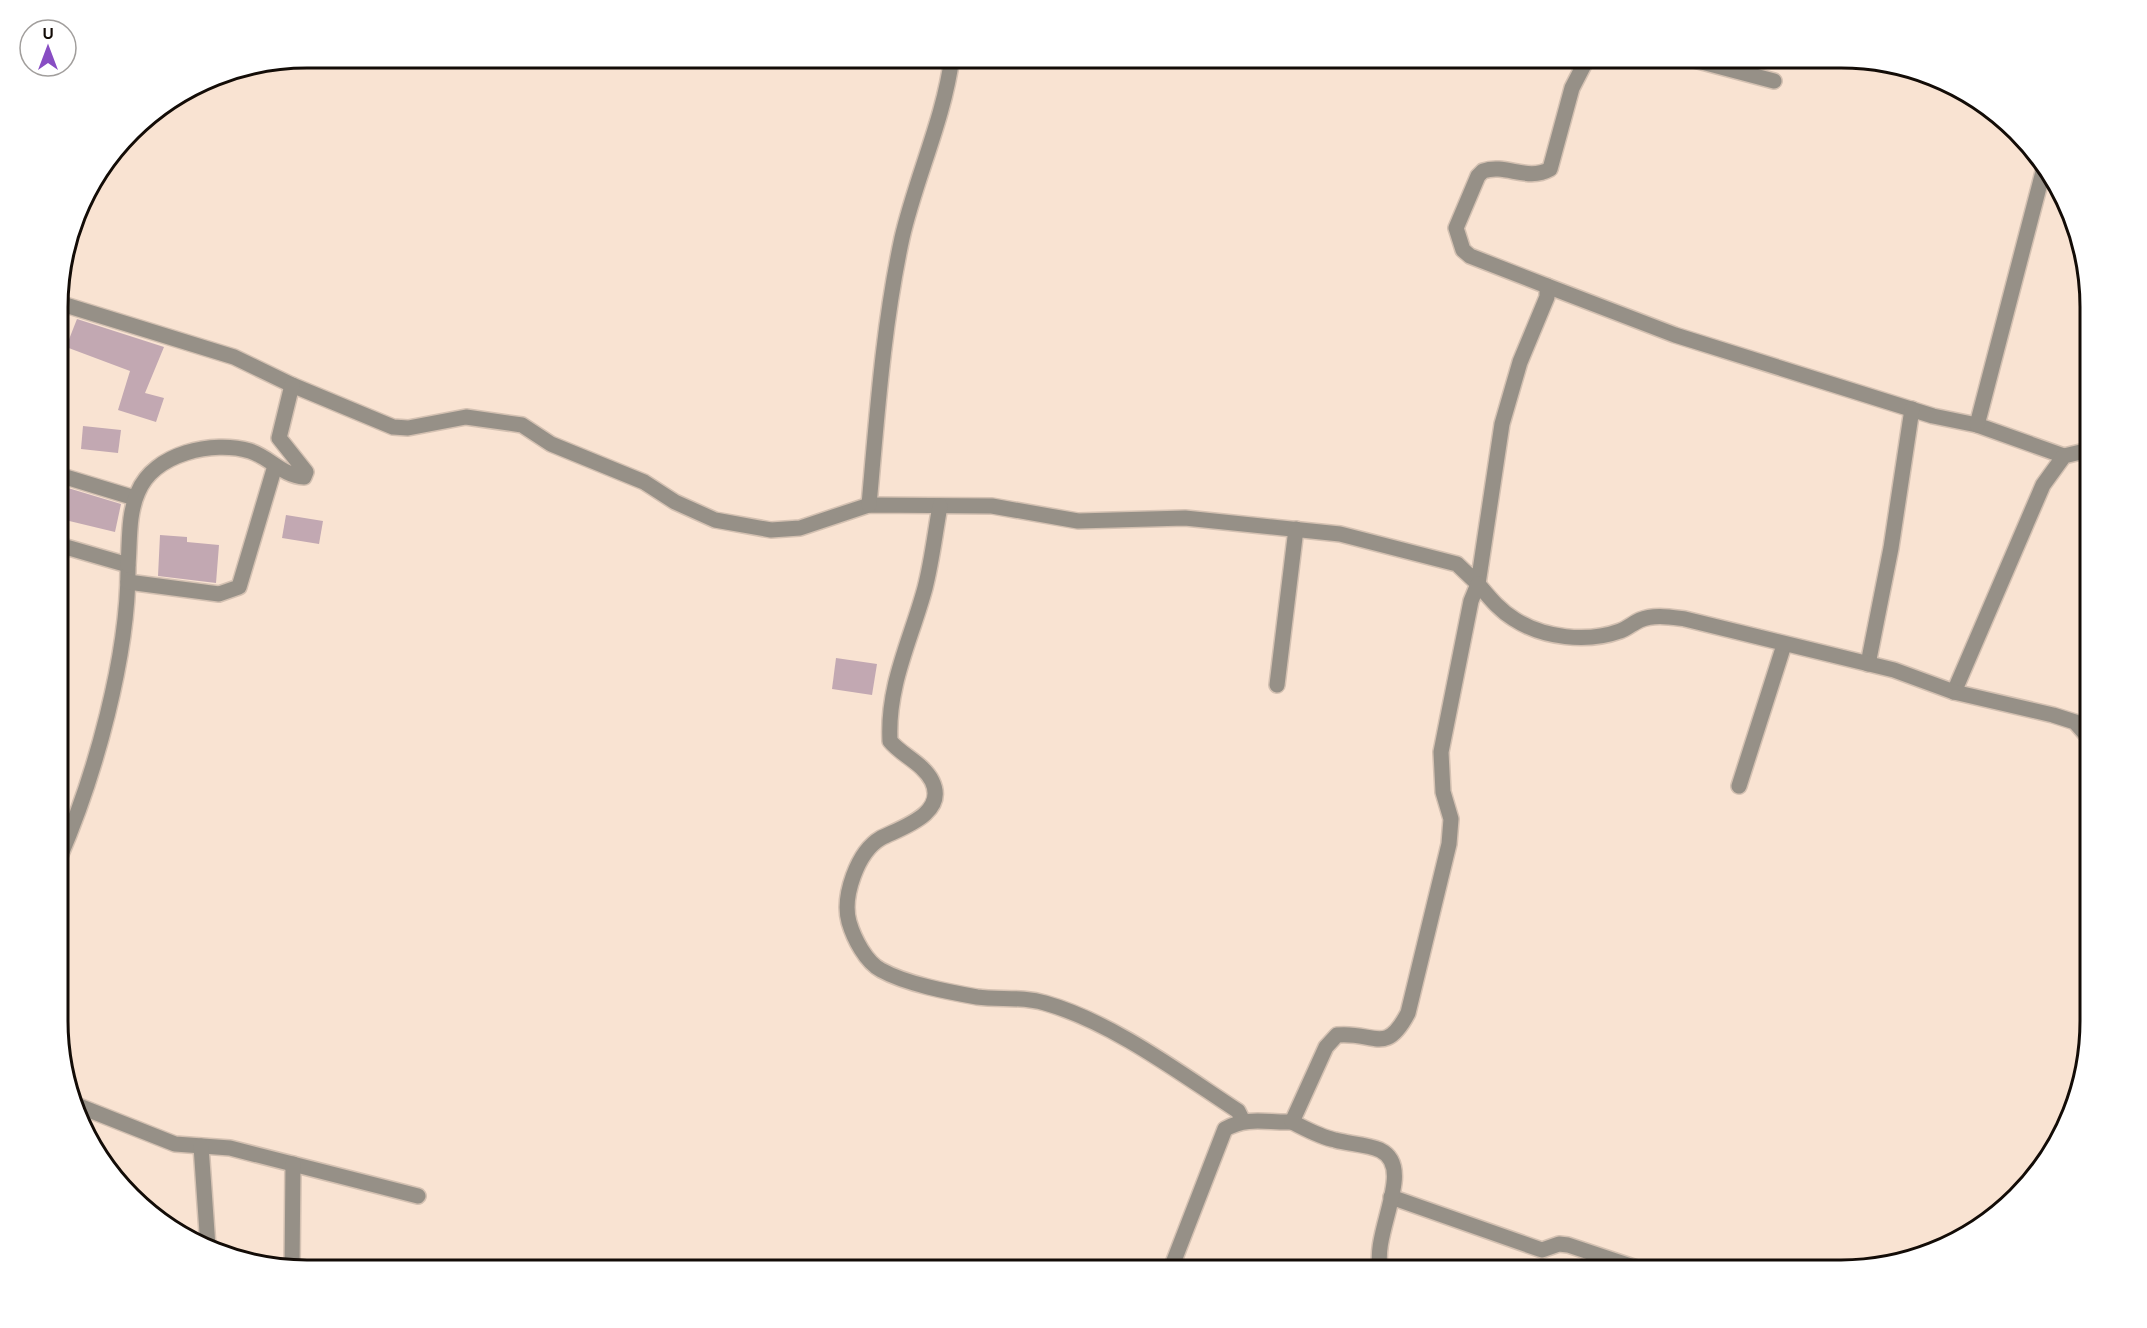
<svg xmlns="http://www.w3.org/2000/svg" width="2147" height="1328" viewBox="0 0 2147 1328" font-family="Figtree,sans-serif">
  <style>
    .building { fill: #c2a8b2 }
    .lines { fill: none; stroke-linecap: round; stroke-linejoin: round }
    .minor-casing { stroke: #d4c1b2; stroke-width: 18 }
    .minor { stroke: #969087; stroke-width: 15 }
    .rim { fill: none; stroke: #130c07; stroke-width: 3 }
  </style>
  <rect width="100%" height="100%" fill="#f9e3d2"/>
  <g class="building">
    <path d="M 77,319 L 164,347 L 145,393 L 164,398 L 156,422 L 118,410 L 130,371 L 66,347 Z"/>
    <path d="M 83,426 L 121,430 L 118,453 L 81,449 Z"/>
    <path d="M 68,488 L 121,504 L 115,532 L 61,519 Z"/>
    <path d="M 286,515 L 323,521 L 319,544 L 282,538 Z"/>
    <path d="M 160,535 L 187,537 L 187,542 L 219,545 L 216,583 L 158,576 Z"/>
    <path d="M 836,658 L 877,664 L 872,695 L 832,689 Z"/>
  </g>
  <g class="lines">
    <g class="minor-casing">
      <g id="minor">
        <path d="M 1683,57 L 1774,81"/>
        <path d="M 1547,286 L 1675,335 L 1933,416 L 1977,425 L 2064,456"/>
        <path d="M 59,303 L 234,357 L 292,385 L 393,427 L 408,428 L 466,417 L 522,425 L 551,444 L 644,482 L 675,502 L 715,520 L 771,530 L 800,528 L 869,505 L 992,506 L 1078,521 L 1185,518 L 1340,534 L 1457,564 L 1478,584 L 1502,424 L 1520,362 L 1547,297 L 1547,286 L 1470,256 L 1463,250 L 1456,228 L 1478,176 L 1483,171 C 1506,163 1527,182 1550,169 L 1572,88 L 1588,57"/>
        <path d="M 1977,425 L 2044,168"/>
        <path d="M 59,475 L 135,498"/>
        <path d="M 869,505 C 877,416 883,326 902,238 C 916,177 944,119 952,57"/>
        <path d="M 940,506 C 935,533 932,561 925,588 C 911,640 887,685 890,741 C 901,755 923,763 932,781 C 948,814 900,828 881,838 C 857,852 842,897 849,922 C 854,939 866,962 881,970 C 906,984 949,992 977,997 C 1000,1000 1022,996 1045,1003 C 1112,1022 1180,1073 1238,1111 L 1243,1121"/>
        <path d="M 59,545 L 128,565 C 129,655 95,776 59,859"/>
        <path d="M 128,565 C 130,541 128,514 138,492 C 154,453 213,440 250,451 C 269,457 283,476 304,477 L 306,472 L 279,438 L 292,385"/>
        <path d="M 128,582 L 219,594 L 239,587 L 275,466"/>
        <path d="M 1868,664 L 1891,548 L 1912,409"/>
        <path d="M 1277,685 L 1296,529"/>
        <path d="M 1954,692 L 2043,485 L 2064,456 L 2089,450"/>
        <path d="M 1739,786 L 1784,645"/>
        <path d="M 79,1106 L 175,1144 L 230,1148 L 418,1196"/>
        <path d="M 201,1146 L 208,1247"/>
        <path d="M 1391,1197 L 1542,1250 L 1559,1244 L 1568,1245 L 1646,1271"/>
        <path d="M 292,1269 L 293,1164"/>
        <path d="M 1170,1271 L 1225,1129 C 1248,1116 1267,1123 1292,1122"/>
        <path d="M 1381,1271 C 1370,1234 1417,1168 1380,1150 C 1366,1144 1349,1144 1335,1140 C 1320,1137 1306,1129 1292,1122 L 1326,1047 L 1337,1035 C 1374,1031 1385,1057 1408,1013 L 1449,844 L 1451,819 L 1443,792 L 1441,752 L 1471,601 L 1478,584 C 1489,597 1499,610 1514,619 C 1543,638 1587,643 1620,631 C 1627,629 1633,623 1640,620 C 1654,614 1670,617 1685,619 L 1894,670 L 1954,692 L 2053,715 L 2075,722 L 2089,738"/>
      </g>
    </g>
    <use href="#minor" class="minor"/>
  </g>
  <path d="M0 0H2147V1328H0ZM307 68H1841A239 239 0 0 1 2080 307V1021A239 239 0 0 1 1841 1260H307A239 239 0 0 1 68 1021V307A239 239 0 0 1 307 68Z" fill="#fff" fill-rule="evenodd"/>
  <path class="rim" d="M307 68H1841A239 239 0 0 1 2080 307V1021A239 239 0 0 1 1841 1260H307A239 239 0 0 1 68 1021V307A239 239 0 0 1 307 68Z"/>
  <g transform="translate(48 48)"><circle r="28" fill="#ffffff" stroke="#a19e9c" stroke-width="1.5"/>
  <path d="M0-4.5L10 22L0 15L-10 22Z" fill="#884dc3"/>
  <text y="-9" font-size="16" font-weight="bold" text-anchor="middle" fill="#130c07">U</text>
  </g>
</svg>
